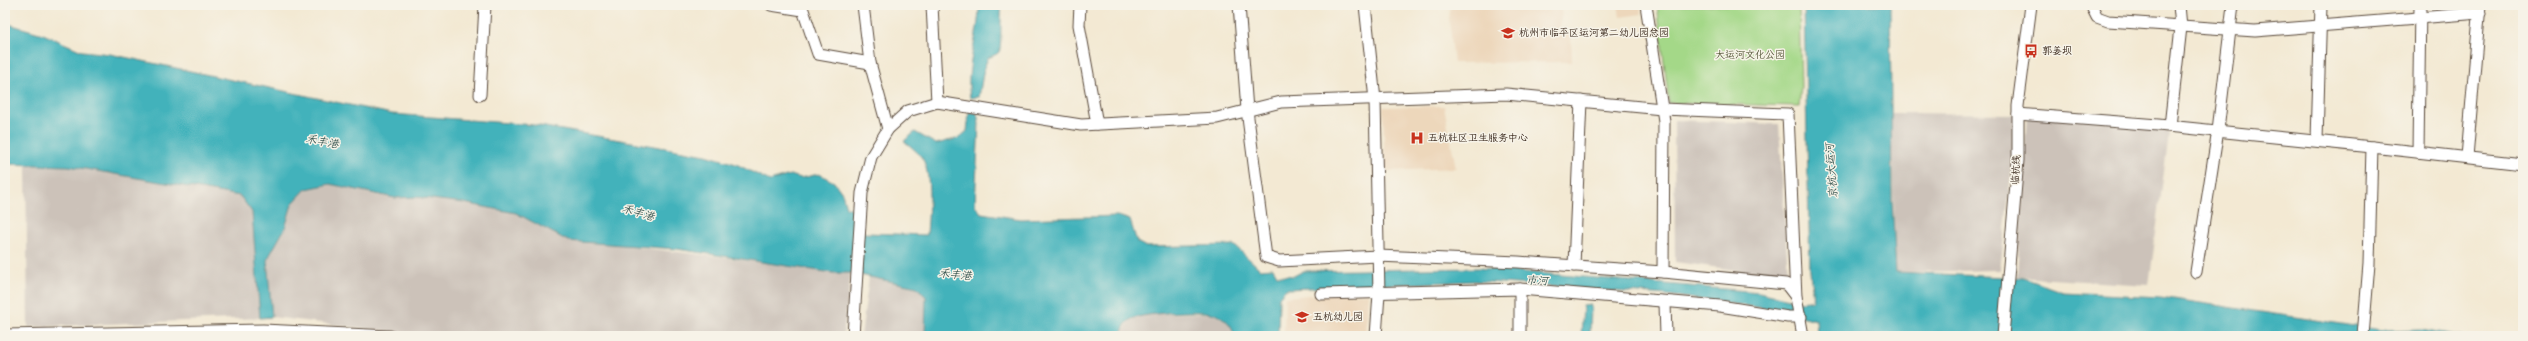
<svg xmlns="http://www.w3.org/2000/svg" width="2528" height="341" viewBox="0 0 2528 341" font-family="Kalam,'LXGW WenKai TC',sans-serif">
  <style>
    .built { fill: #edd7bb }
    .industrial { fill: #ccc2b9 }
    .green { fill: #a4d888; stroke: #708153 }
    .water { fill: #42b2bb; stroke: #3e6e6c }
    .lines { fill: none; stroke-linecap: round; stroke-linejoin: round }
    .minor-casing { stroke: #574739; stroke-width: 13 }
    .minor { stroke: #fff; stroke-width: 11 }
    .labels { text-anchor: middle; dominant-baseline: central; stroke-width: 3; stroke-linejoin: round; paint-order: stroke }
    .poi-label { font-size: 10px; fill: #3b2a1e; stroke: #f7f3e8; text-anchor: start }
    .park-label { font-size: 10px; fill: #555638; stroke: #f7f3e8 }
    .street-label { font-size: 10px; fill: #3b2a1e; stroke: #f7f3e8 }
    .water-label { font-size: 11px; font-style: italic; fill: #3d5a55; stroke: #f7f3e8 }
  </style>
  <rect width="100%" height="100%" fill="#f7f3e8"/>
  <filter id="ink" filterUnits="userSpaceOnUse"><feTurbulence type="fractalNoise" baseFrequency=".025" numOctaves="2"/><feDisplacementMap in="SourceGraphic" scale="8" xChannelSelector="R" yChannelSelector="G"/><feConvolveMatrix kernelMatrix="1 2 1 2 8 2 1 2 1" color-interpolation-filters="sRGB"/></filter>
  <filter id="wash" filterUnits="userSpaceOnUse"><feTurbulence type="fractalNoise" baseFrequency=".012" numOctaves="4" result="noise"/><feDisplacementMap in="SourceGraphic" scale="16" xChannelSelector="R" yChannelSelector="G"/><feGaussianBlur stdDeviation="0.9" result="paint"/><feColorMatrix in="noise" values="0 0 0 0 0 0 0 0 0 0 0 0 0 0 0 0 0 1.4 0 .05"/><feComposite in="paint" operator="in"/></filter>
  <g filter="url(#wash)">
    <rect width="100%" height="100%" fill="#f3e9d3"/>
    <g class="built">
      <path d="M 1451,5 L 1563,5 L 1559,32 L 1571,34 L 1572,62 L 1454,63 L 1449,18 Z"/>
      <path d="M 1618,5 L 1640,5 L 1642,14 L 1620,17 Z"/>
      <path d="M 1444,106 L 1456,168 L 1385,171 L 1383,107 Z"/>
      <path d="M 1321,294 L 1368,294 L 1366,336 L 1284,336 L 1285,297 Z"/>
    </g>
    <g class="industrial">
      <path d="M 1891,113 L 2018,114 L 2000,270 L 1895,272 Z"/>
      <path d="M 2027,114 L 2170,126 L 2149,285 L 2017,277 Z"/>
      <path d="M 1674,120 L 1779,124 L 1788,277 L 1675,262 Z"/>
      <path d="M 26,165 L 69,166 L 240,196 L 252,211 L 260,318 L 28,327 Z"/>
      <path d="M 330,184 L 395,198 L 416,197 L 464,203 L 516,213 L 562,238 L 851,273 L 843,336 L 428,336 L 272,317 L 267,260 L 285,228 L 292,204 L 306,189 Z"/>
      <path d="M 869,277 L 917,287 L 926,296 L 925,336 L 861,336 Z"/>
      <path d="M 1212,313 L 1227,321 L 1234,331 L 1234,336 L 1120,336 L 1129,321 L 1145,314 Z"/>
    </g>
    <path class="green" d="M 1657,5 L 1799,5 L 1801,87 L 1799,106 L 1669,103 Z"/>
    <g class="water">
      <path d="M 979,5 L 1002,5 C 1000,15 1002,47 999,52 C 996,55 992,56 988,58 L 984,68 L 979,97 L 970,98 C 965,66 979,37 979,5 Z"/>
      <path d="M 1804,5 L 1890,5 L 1892,201 L 1896,272 L 2024,278 L 2063,292 L 2160,297 L 2382,330 L 2421,329 L 2462,336 L 1817,336 L 1816,320 L 1770,309 L 1667,295 L 1474,281 L 1286,289 L 1279,297 L 1278,336 L 1234,336 C 1234,325 1223,316 1212,313 C 1200,310 1139,313 1130,320 C 1125,323 1122,332 1120,336 L 925,336 L 926,297 L 917,287 L 851,273 L 833,273 L 677,249 L 568,241 L 516,213 L 464,203 L 416,197 L 395,198 L 330,184 L 306,189 L 292,204 L 285,228 L 267,260 L 272,317 L 260,318 L 252,212 L 240,196 L 69,166 L 5,164 L 5,23 L 43,34 L 82,51 L 110,54 L 392,114 L 534,125 L 706,155 L 736,164 L 770,181 L 790,175 L 801,178 L 819,174 L 834,182 L 842,193 L 846,207 L 857,210 L 855,225 L 865,233 L 927,235 C 928,215 933,176 922,158 C 918,152 910,146 904,141 L 915,132 L 936,144 L 959,138 L 967,131 L 969,112 L 977,113 L 979,123 L 975,205 L 981,213 L 1021,219 L 1118,216 L 1130,220 L 1137,242 L 1146,247 L 1234,245 L 1260,269 L 1273,268 L 1277,275 L 1294,276 L 1303,271 L 1478,268 L 1759,292 L 1802,302 L 1813,300 L 1810,271 Z"/>
      <path d="M 1591,305 L 1590,336 L 1581,336 L 1583,306 Z"/>
    </g>
  </g>
  <g filter="url(#ink)">
    <g class="lines">
      <g class="minor-casing">
        <g id="minor">
          <path d="M 771,5 L 803,10 L 818,54 L 870,63"/>
          <path d="M 863,5 L 870,63 L 888,129"/>
          <path d="M 932,5 L 937,102"/>
          <path d="M 1080,5 L 1079,25 L 1097,124"/>
          <path d="M 1239,5 L 1247,110 L 1266,257 L 1279,261 L 1378,256 L 1518,262 L 1663,272 L 1786,284 L 1796,297"/>
          <path d="M 1365,5 L 1375,100 L 1379,294 L 1376,336"/>
          <path d="M 1646,5 L 1664,121 L 1663,272"/>
          <path d="M 2091,5 L 2097,17 L 2108,21 L 2255,31 L 2480,13"/>
          <path d="M 480,95 L 485,5"/>
          <path d="M 2018,114 L 2158,125 L 2372,147 L 2369,264 L 2363,336"/>
          <path d="M 2170,126 L 2181,27 L 2179,5"/>
          <path d="M 2317,140 L 2321,5"/>
          <path d="M 2372,147 L 2523,164"/>
          <path d="M 2418,152 L 2420,5"/>
          <path d="M 2467,157 L 2480,5"/>
          <path d="M 1574,266 L 1581,101"/>
          <path d="M 2196,272 L 2218,130 L 2233,5"/>
          <path d="M 1321,294 L 1520,289 L 1720,306 L 1788,317 L 1801,317"/>
          <path d="M 1665,303 L 1666,336"/>
          <path d="M 5,335 L 263,330 L 390,336"/>
          <path d="M 853,336 L 862,193 L 871,157 L 888,129 L 908,111 L 937,102 L 1081,125 L 1217,118 L 1281,102 L 1506,94 L 1662,109 L 1788,114 L 1796,297 L 1803,336"/>
          <path d="M 1520,336 L 1520,289"/>
          <path d="M 2003,336 L 2018,160 L 2018,106 L 2031,5"/>
        </g>
      </g>
      <use href="#minor" class="minor"/>
    </g>
  </g>
  <defs>
    <g id="school-bare" transform="scale(1.08)"><path d="M0-5L7-2L0 1L-7-2ZM-4 1L0 2.5L4 1V4Q0 6-4 4Z" fill="#c8321e" stroke="#f7f3e8" stroke-width="2.5" paint-order="stroke"/></g>
    <g id="bus-bare" transform="scale(1.08)"><path d="M-5-6H5V4H4V6H2V4H-2V6H-4V4H-5ZM-3.5-4V0h7V-4ZM-3.5 1.2v1.5H-2V1.2ZM2 1.2v1.5H3.5V1.2Z" fill="#c8321e" stroke="#f7f3e8" stroke-width="2.5" paint-order="stroke"/></g>
    <g id="hospital-bare" transform="scale(1.08)"><path d="M-5-5h3v3.5h4V-5h3V5h-3V1.5h-4V5h-3Z" fill="#c8321e" stroke="#f7f3e8" stroke-width="2.5" paint-order="stroke"/></g>
  </defs>
  <g fill-rule="evenodd">
    <use href="#school-bare" x="1508" y="33"/>
    <use href="#bus-bare" x="2031" y="51"/>
    <use href="#hospital-bare" x="1417" y="138"/>
    <use href="#school-bare" x="1302" y="317"/>
  </g>
  <g class="labels">
    <g class="poi-label">
      <text x="1519" y="33">杭州市临平区运河第二幼儿园总园</text>
      <text x="2042" y="51">郭姜坝</text>
      <text x="1428" y="138">五杭社区卫生服务中心</text>
      <text x="1313" y="317">五杭幼儿园</text>
    </g>
    <g class="park-label">
      <text x="1750" y="55">大运河文化公园</text>
    </g>
    <g class="street-label">
      <text transform="translate(2016 170) rotate(-86)">临杭线</text>
    </g>
    <g class="water-label">
      <text transform="translate(322 142) rotate(10)">禾丰港</text>
      <text transform="translate(1832 171) rotate(-94)">京杭大运河</text>
      <text transform="translate(638 213) rotate(16)">禾丰港</text>
      <text transform="translate(955 275) rotate(6)">禾丰港</text>
      <text transform="translate(1537 281) rotate(3)">市河</text>
    </g>
  </g>
  <rect width="2528" height="341" fill="none" stroke="#f7f3e8" stroke-width="20"/>
</svg>
